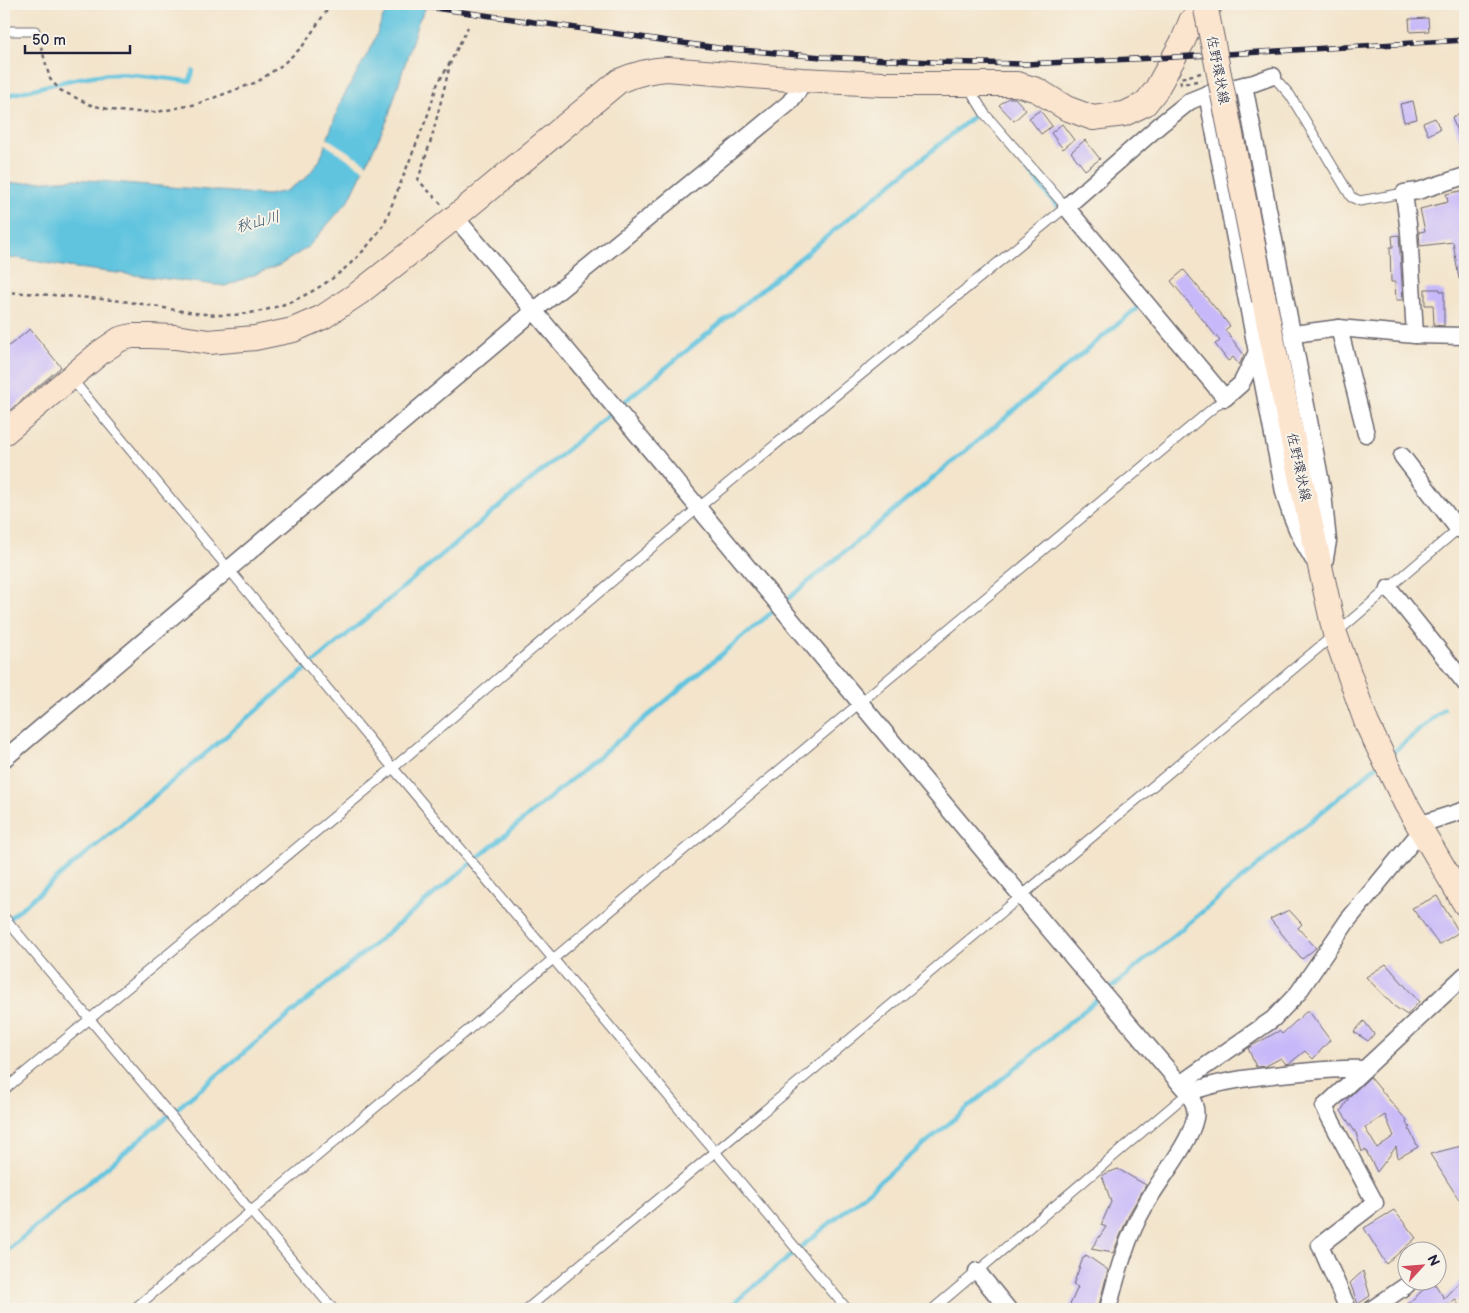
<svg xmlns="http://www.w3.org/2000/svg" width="1469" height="1313" viewBox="0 0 1469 1313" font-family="'Balsamiq Sans','Klee One',sans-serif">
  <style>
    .water { fill: #61c4df; stroke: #42738d }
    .pier { fill: #f3e4cb }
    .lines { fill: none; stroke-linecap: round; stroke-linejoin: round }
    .stream { stroke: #61c4df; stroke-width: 4.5 }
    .building { fill: #c7b8f9; fill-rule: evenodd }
    .lane-casing { stroke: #6b666d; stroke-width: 11 }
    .street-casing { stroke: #6b666d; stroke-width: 19 }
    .secondary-casing { stroke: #6b666d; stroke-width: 26 }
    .path { stroke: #6b666d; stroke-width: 2.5; stroke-dasharray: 4 4; stroke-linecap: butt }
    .lane { stroke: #fff; stroke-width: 9 }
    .street { stroke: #fff; stroke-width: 16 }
    .secondary { stroke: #fce5cf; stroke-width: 24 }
    .rail-casing { stroke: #22223b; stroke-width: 5.5 }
    .rail { stroke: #f7f3e8; stroke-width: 4; stroke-dasharray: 11; stroke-linecap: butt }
    .secondary-bridge-casing { stroke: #6b666d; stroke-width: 26; stroke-linecap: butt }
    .path-bridge { stroke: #6b666d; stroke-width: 2.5; stroke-dasharray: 4 4; stroke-linecap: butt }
    .secondary-bridge { stroke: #fce5cf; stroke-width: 24 }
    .labels { text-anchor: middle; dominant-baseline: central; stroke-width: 4; stroke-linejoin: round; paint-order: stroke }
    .street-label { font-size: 14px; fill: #22223b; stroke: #f7f3e8 }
    .water-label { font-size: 15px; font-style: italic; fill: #35536c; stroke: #f7f3e8 }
  </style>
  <rect width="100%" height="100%" fill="#f7f3e8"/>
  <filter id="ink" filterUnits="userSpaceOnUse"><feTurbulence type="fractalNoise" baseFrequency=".02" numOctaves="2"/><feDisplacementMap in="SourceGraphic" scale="10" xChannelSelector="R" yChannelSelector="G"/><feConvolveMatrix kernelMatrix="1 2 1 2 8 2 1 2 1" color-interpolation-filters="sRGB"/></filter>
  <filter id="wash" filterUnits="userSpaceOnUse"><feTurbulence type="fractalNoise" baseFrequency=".0096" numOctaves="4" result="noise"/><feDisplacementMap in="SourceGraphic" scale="20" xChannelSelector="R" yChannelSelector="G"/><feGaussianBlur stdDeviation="1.12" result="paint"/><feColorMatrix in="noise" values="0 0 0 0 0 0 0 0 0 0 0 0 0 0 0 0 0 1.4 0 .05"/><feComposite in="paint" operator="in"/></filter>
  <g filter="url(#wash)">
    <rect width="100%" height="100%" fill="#f3e4cb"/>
    <path class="water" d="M 392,4 L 428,4 L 418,22 L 387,121 L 349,200 L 308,247 L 280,265 L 225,286 L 68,267 L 17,258 L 4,259 L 4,184 L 76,179 L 268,195 L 286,191 L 306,178 L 320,160 L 341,101 L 373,44 L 383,17 Z"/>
    <path class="pier" d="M 325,137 L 369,165 L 366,171 L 323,143 Z"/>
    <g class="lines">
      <g class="stream">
        <path d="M 4,96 C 37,89 80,75 113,74 C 139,74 164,79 190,81 L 193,71"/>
        <path d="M 1006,144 L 1056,205 L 1061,201"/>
        <path d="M 619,406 L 979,112 L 982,115"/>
        <path d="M 783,603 L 1137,308"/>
        <path d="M 1390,755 L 1444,709"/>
        <path d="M 6,921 L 613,411"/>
        <path d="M 4,1253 L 777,608"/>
        <path d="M 727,1309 L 1378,765"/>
      </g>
    </g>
    <g id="blocks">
      <g class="building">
        <path d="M 1428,18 L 1429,31 L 1410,32 L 1409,19 Z"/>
        <path d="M 1008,98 L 1015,98 L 1026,110 L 1014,121 L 999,105 Z"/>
        <path d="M 1413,101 L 1417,119 L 1404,122 L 1400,104 Z"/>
        <path d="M 1040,110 L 1052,126 L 1041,134 L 1029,118 Z"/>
        <path d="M 1465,112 L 1465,150 L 1463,150 L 1452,117 Z"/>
        <path d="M 1435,118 L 1440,129 L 1428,135 L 1423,123 Z"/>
        <path d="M 1062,124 L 1074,140 L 1063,149 L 1051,133 Z"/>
        <path d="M 1085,140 L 1100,159 L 1085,170 L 1071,152 Z"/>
        <path d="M 1465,190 L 1465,278 L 1459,279 L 1453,242 L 1420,246 L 1419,232 L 1425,231 L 1420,209 L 1448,202 L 1446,194 Z"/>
        <path d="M 1399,235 L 1403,300 L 1396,300 L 1395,282 L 1391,282 L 1390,247 L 1393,247 L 1392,236 Z"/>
        <path d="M 1184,270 L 1230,326 L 1225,330 L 1244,355 L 1239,365 L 1233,357 L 1228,361 L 1215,344 L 1220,341 L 1171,281 Z"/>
        <path d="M 1425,289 L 1440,289 L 1440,291 L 1444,291 L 1444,326 L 1434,325 L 1433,305 L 1425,305 Z"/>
        <path d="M 30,329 L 61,367 L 4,415 L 4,350 Z"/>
        <path d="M 1437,896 L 1459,932 L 1439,945 L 1412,908 Z"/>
        <path d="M 1289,910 L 1302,924 L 1298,928 L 1316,948 L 1302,959 L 1270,919 Z"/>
        <path d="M 1386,964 L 1419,1002 L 1407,1015 L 1394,1006 L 1366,977 Z"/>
        <path d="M 1308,1010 L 1330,1040 L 1313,1059 L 1305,1051 L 1290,1063 L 1286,1064 L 1281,1058 L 1266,1066 L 1256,1067 L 1248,1048 L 1279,1031 L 1282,1034 Z"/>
        <path d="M 1364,1021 L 1374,1034 L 1368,1041 L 1354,1032 Z"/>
        <path d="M 1370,1077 L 1407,1121 L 1406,1123 L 1408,1126 L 1411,1127 L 1409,1129 L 1418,1147 L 1398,1158 L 1396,1147 L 1377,1172 L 1365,1149 L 1362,1152 L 1356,1133 L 1341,1111 L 1350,1096 ZM 1385,1115 L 1394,1136 L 1377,1148 L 1365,1128 Z"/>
        <path d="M 1465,1145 L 1465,1162 L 1459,1167 L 1465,1178 L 1465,1209 L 1430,1154 Z"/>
        <path d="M 1118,1169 L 1146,1185 L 1130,1212 L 1113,1253 L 1091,1249 L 1106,1227 L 1101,1225 L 1111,1202 L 1102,1175 Z"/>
        <path d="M 1394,1210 L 1416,1238 L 1386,1264 L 1364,1228 Z"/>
        <path d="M 1086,1255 L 1108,1270 L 1098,1309 L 1068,1309 L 1078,1287 L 1073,1285 L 1083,1258 L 1084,1258 Z"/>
        <path d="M 1363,1271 L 1370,1296 L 1358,1304 L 1350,1283 Z"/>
        <path d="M 1465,1276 L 1465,1309 L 1460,1309 L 1456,1299 L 1440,1309 L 1402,1309 L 1433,1281 L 1444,1298 Z"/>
      </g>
    </g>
  </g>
  <g filter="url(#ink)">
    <use href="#blocks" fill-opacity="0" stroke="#6b666d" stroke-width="1"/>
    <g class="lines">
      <g class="lane-casing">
        <g id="lane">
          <path d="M 4,31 L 35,31"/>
          <path d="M 1273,76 L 1290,95 L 1351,197 L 1360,201 L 1404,193"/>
          <path d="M 71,378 L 393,768 L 847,1309"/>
          <path d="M 4,917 L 333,1309"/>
          <path d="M 4,1090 L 393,768 L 698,508 L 1066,207 L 985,114 L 972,93 L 971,87"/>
          <path d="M 134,1309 L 1225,398"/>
          <path d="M 527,1309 L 1335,634 L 1465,523"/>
          <path d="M 933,1309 L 1188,1093"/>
        </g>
      </g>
      <g class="street-casing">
        <g id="street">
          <path d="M 1244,85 L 1254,83 L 1273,76"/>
          <path d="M 1207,94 L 1284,492 C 1290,516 1300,538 1313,559"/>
          <path d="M 455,217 C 701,507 940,804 1188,1093 C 1193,1101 1197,1108 1195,1118 C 1190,1144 1159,1180 1146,1204 C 1127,1236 1117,1274 1108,1309"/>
          <path d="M 1339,328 L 1366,434"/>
          <path d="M 1294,334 L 1339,328 L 1415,335 L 1465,336"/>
          <path d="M 1415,335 L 1409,232 L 1404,193 L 1418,191 L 1465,176"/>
          <path d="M 1257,352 L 1241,384 L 1225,398 L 1066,207 L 1161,124 L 1190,101 L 1207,94 L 1244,85 L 1323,493 L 1328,541 L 1324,564"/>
          <path d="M 1402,456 L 1458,529"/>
          <path d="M 1389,588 L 1465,683"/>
          <path d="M 4,759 L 534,311 L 789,103 L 798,91 L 802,80"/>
          <path d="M 1418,825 L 1465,810"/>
          <path d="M 1180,1084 L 1273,1019 L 1298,993 L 1348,920 L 1421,831"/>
          <path d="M 1188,1093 C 1224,1079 1264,1076 1302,1072 C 1323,1070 1344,1068 1364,1069"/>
          <path d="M 977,1271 L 1008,1309"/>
          <path d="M 1348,1309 L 1320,1245 L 1375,1203 L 1324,1107 L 1465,975"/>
          <path d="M 1372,1309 L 1407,1285"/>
        </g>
      </g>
      <g class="secondary-casing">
        <g id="secondary">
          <path d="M 1264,300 L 1301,480 L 1335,634 L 1367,724 L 1406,804 L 1465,904"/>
          <path d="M 4,433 L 101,352 L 120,339 L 132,336 L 150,336 L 175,337 L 209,342 L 255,338 L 293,330 L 323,317 L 359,293 L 455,217 L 619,81 C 635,74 649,70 667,69 L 802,80 L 882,84 L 1017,84 L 1037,90 L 1066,108 L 1093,118 L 1124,114 L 1145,104 L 1156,90 L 1183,41 L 1191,21 L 1211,4"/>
        </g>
      </g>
      <g class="path">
        <path d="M 39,39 L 50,79 L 60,90 L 91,105 L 112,110 L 128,112 L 157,112 L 197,104 L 257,82 L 282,65 L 302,47 L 331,4"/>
        <path d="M 441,204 L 418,180 L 432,137 L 451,61 L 468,27"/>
        <path d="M 4,292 C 43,294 82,297 122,301 C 154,305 187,314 220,315 C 286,317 351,277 385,222 L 429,112 L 437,85 L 451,61"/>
      </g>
      <use href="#lane" class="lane"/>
      <use href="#street" class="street"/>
      <use href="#secondary" class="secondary"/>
      <g class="rail-casing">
        <path id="rail" d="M 406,4 L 718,48 L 822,57 L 934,62 L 1026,64 L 1175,57 L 1465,40"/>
      </g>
      <use href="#rail" class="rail"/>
      <g class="secondary-bridge-casing">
        <path id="secondary-bridge" d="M 1205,4 L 1264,300"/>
      </g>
      <path class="path-bridge" d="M 1201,73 L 1180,78 L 1181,84 L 1202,80"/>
      <use href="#secondary-bridge" class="secondary-bridge"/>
    </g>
  </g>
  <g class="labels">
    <g class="street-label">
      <text transform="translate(1218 70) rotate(79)">佐野環状線</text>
      <text transform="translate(1299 467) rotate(78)">佐野環状線</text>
    </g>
    <g class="water-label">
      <text transform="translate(258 222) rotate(-15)">秋山川</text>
    </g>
  </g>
  <rect width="1469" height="1313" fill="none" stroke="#f7f3e8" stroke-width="20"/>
  <g transform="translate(1422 1266) rotate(64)"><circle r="24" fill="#f7f3e8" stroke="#a29fa3"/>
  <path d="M0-4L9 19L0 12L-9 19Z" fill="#d1495b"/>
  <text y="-8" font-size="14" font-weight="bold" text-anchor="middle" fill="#22223b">N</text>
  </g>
  <path d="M25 45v8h105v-8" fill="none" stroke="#22223b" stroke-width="2.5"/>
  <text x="32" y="45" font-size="15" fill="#22223b" stroke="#f7f3e8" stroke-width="4" paint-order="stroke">50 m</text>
</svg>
